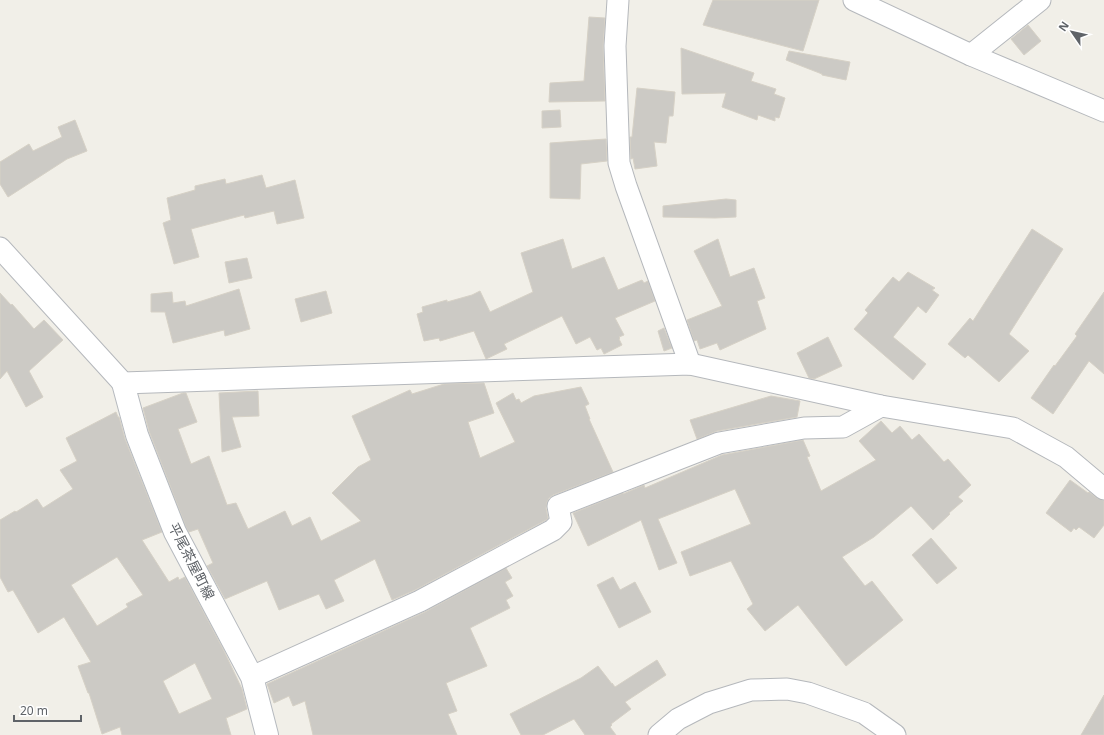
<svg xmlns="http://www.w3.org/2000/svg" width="1104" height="735" viewBox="0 0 1104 735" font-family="'Noto Sans','Noto Sans JP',sans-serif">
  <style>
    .building { fill: #cccac5; stroke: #d6d1c6; fill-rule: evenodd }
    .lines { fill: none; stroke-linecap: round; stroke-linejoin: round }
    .minor-casing { stroke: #b5b8bc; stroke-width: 23 }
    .secondary-casing { stroke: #b6babf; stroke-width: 24 }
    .minor { stroke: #fff; stroke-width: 21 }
    .secondary { stroke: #fff; stroke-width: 22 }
    .labels { text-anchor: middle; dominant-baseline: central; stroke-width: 4; stroke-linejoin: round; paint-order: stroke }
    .street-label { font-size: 14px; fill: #5f6368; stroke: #fff }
  </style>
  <rect width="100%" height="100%" fill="#f1efe8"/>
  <g class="building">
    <path d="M 713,0 L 819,0 L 803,51 L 703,25 Z"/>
    <path d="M 589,17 L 605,18 L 603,46 L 605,101 L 549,102 L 550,83 L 584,81 Z"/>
    <path d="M 1028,25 L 1041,41 L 1024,55 L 1011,39 Z"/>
    <path d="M 681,48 L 754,73 L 751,81 L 776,89 L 774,94 L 785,98 L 779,118 L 775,117 L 775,121 L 758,115 L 757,120 L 722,107 L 726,93 L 682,94 Z"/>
    <path d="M 789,51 L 850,62 L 846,80 L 822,75 L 822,74 L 786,60 Z"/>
    <path d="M 637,88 L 675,92 L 673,116 L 669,116 L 666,143 L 654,142 L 657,166 L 635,169 L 633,158 L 631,159 L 630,137 L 632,137 Z"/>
    <path d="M 560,110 L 561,127 L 542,128 L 542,111 Z"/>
    <path d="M 75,120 L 87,151 L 67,159 L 8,197 L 0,184 L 0,162 L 29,144 L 33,151 L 62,137 L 58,127 Z"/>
    <path d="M 606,139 L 607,161 L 581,164 L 580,199 L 550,198 L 550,143 Z"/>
    <path d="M 262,175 L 266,188 L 295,180 L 304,218 L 277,224 L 274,211 L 245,218 L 244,215 L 191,229 L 199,257 L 174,264 L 163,223 L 171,220 L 167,198 L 195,190 L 195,186 L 225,179 L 226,184 Z"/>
    <path d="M 726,199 L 736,200 L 736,217 L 715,218 L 663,217 L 663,206 Z"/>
    <path d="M 1032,229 L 1063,249 L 1009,334 L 1029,351 L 999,382 L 968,355 L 965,358 L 948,344 L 970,318 L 973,321 Z"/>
    <path d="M 563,239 L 572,269 L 604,257 L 618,290 L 642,280 L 644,283 L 648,281 L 655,301 L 615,318 L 624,335 L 619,337 L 620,338 L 619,339 L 622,345 L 604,354 L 601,348 L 597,350 L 590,337 L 576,344 L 562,316 L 504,344 L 507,349 L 486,359 L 474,331 L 440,341 L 439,338 L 424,341 L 417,314 L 423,312 L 422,307 L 447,300 L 447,302 L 472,295 L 480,291 L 490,312 L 533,292 L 521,253 Z"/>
    <path d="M 718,239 L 730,277 L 754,268 L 765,298 L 757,301 L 766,329 L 720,350 L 717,343 L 700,349 L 697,340 L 694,341 L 687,320 L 722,306 L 694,251 Z"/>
    <path d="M 247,258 L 252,278 L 229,283 L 225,262 Z"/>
    <path d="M 908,272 L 935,288 L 932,290 L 939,295 L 926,313 L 918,306 L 893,337 L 926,364 L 913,380 L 854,329 L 868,313 L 865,310 L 893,277 L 899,282 Z"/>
    <path d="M 239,289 L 250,329 L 225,336 L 224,330 L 173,343 L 165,312 L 151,312 L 151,294 L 172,292 L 173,303 L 185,301 L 186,306 Z"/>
    <path d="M 326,291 L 332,313 L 301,322 L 295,299 Z"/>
    <path d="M 1104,292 L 1104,374 L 1089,361 L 1053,414 L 1031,398 L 1054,365 L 1055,366 L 1077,336 L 1075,334 Z"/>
    <path d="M 0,293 L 11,305 L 12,304 L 34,329 L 44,320 L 63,340 L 29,371 L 43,397 L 26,407 L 7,371 L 0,379 Z"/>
    <path d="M 664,328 L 672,348 L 664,351 L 658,331 Z"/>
    <path d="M 828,337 L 842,366 L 814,379 L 809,378 L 797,353 Z"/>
    <path d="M 484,383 L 494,413 L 468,422 L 480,458 L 515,442 L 496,403 L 513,393 L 516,400 L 519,399 L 521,403 L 534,396 L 581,387 L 589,404 L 585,406 L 590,419 L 589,419 L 613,472 L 553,495 L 549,498 L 547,502 L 546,508 L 548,518 L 546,520 L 415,590 L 392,600 L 375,559 L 334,580 L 344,601 L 326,609 L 319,594 L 279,610 L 267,581 L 225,599 L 207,566 L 213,563 L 198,529 L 189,532 L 186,527 L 149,431 L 143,408 L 183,393 L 186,393 L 197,422 L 178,429 L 191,464 L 209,456 L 227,505 L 236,503 L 248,529 L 285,511 L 292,526 L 310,517 L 321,541 L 361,521 L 332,493 L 358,467 L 371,460 L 352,416 L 410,390 L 412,394 L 444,384 Z"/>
    <path d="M 258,391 L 259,416 L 232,417 L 241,447 L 222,452 L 219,393 Z"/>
    <path d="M 771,396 L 800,401 L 797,417 L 717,431 L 697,439 L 690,420 Z"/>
    <path d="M 116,412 L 118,417 L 119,417 L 125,439 L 162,532 L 142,540 L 169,582 L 178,577 L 179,580 L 185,577 L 224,651 L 242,689 L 247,709 L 226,718 L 231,735 L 122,735 L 120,727 L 102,734 L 89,693 L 88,693 L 78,666 L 91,662 L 64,617 L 38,633 L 13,590 L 8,592 L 0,577 L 0,520 L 15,511 L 16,512 L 37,499 L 43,508 L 73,489 L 60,470 L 77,461 L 66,438 ZM 117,557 L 143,595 L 126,604 L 128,607 L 97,626 L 71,585 ZM 195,663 L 212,699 L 179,714 L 163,681 Z"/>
    <path d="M 881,421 L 892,433 L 900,426 L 912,440 L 919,434 L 944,462 L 948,459 L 971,485 L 958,497 L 963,501 L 949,513 L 950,514 L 933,530 L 911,506 L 874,537 L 842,557 L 865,586 L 872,581 L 903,620 L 846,666 L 798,605 L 765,631 L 747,609 L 753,604 L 731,561 L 690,576 L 681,552 L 751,524 L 735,489 L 658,519 L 677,563 L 659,570 L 641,520 L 588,546 L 573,513 L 623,493 L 623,494 L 644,485 L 645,488 L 722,455 L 803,440 L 810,456 L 807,457 L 821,491 L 876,460 L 859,441 Z"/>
    <path d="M 1070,480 L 1088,493 L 1089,492 L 1097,498 L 1104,501 L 1104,525 L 1094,538 L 1079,527 L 1076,530 L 1074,528 L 1071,532 L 1046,513 Z"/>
    <path d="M 931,538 L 957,568 L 937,584 L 912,555 Z"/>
    <path d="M 506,568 L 512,578 L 505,582 L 513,596 L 506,600 L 510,608 L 470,628 L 487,666 L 446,683 L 457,711 L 448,714 L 457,735 L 313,735 L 305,701 L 293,706 L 289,696 L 274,703 L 267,684 L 425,612 Z"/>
    <path d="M 613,577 L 620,590 L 635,582 L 651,612 L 619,628 L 597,585 Z"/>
    <path d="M 657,660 L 666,675 L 625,702 L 631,709 L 611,724 L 612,725 L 610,727 L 616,735 L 585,735 L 574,719 L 543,735 L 521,735 L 510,714 L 581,678 L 598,666 L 612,684 L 612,683 L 615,687 Z"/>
    <path d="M 1104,695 L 1104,735 L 1081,735 Z"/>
  </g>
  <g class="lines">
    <g class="minor-casing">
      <g id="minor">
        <path d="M 618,0 L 615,46 L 619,163 L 626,186 L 690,364"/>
        <path d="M 854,0 L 971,55 L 1104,111"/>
        <path d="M 971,55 L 1040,0"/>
        <path d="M 0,248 L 123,383 L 690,364 L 881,406 L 1013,428 L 1066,457 L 1104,489"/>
        <path d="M 252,677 L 420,601 L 553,530 L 561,522 L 558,506 L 719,443 L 804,428 L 843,427 L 881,406"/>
        <path d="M 659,735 L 678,719 L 709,703 L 751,690 L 787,689 L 808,693 L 864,713 L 895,735"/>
      </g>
    </g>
    <g class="secondary-casing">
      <path id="secondary" d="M 123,383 L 137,435 L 175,532 L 252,677 L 267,735"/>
    </g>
    <use href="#minor" class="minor"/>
    <use href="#secondary" class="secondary"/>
  </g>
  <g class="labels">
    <g class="street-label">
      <text transform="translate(192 561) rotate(63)">平尾茶屋町線</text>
    </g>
  </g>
  <g transform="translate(1072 32) rotate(304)" stroke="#ffffff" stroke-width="3" paint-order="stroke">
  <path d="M0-3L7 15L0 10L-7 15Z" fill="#5f6368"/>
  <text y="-6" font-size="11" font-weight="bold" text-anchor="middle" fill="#5f6368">N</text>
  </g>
  <path d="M14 715v6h67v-6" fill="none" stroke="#5f6368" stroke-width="2"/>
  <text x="20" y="715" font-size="12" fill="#5f6368" stroke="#ffffff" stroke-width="3" paint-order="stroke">20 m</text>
</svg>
